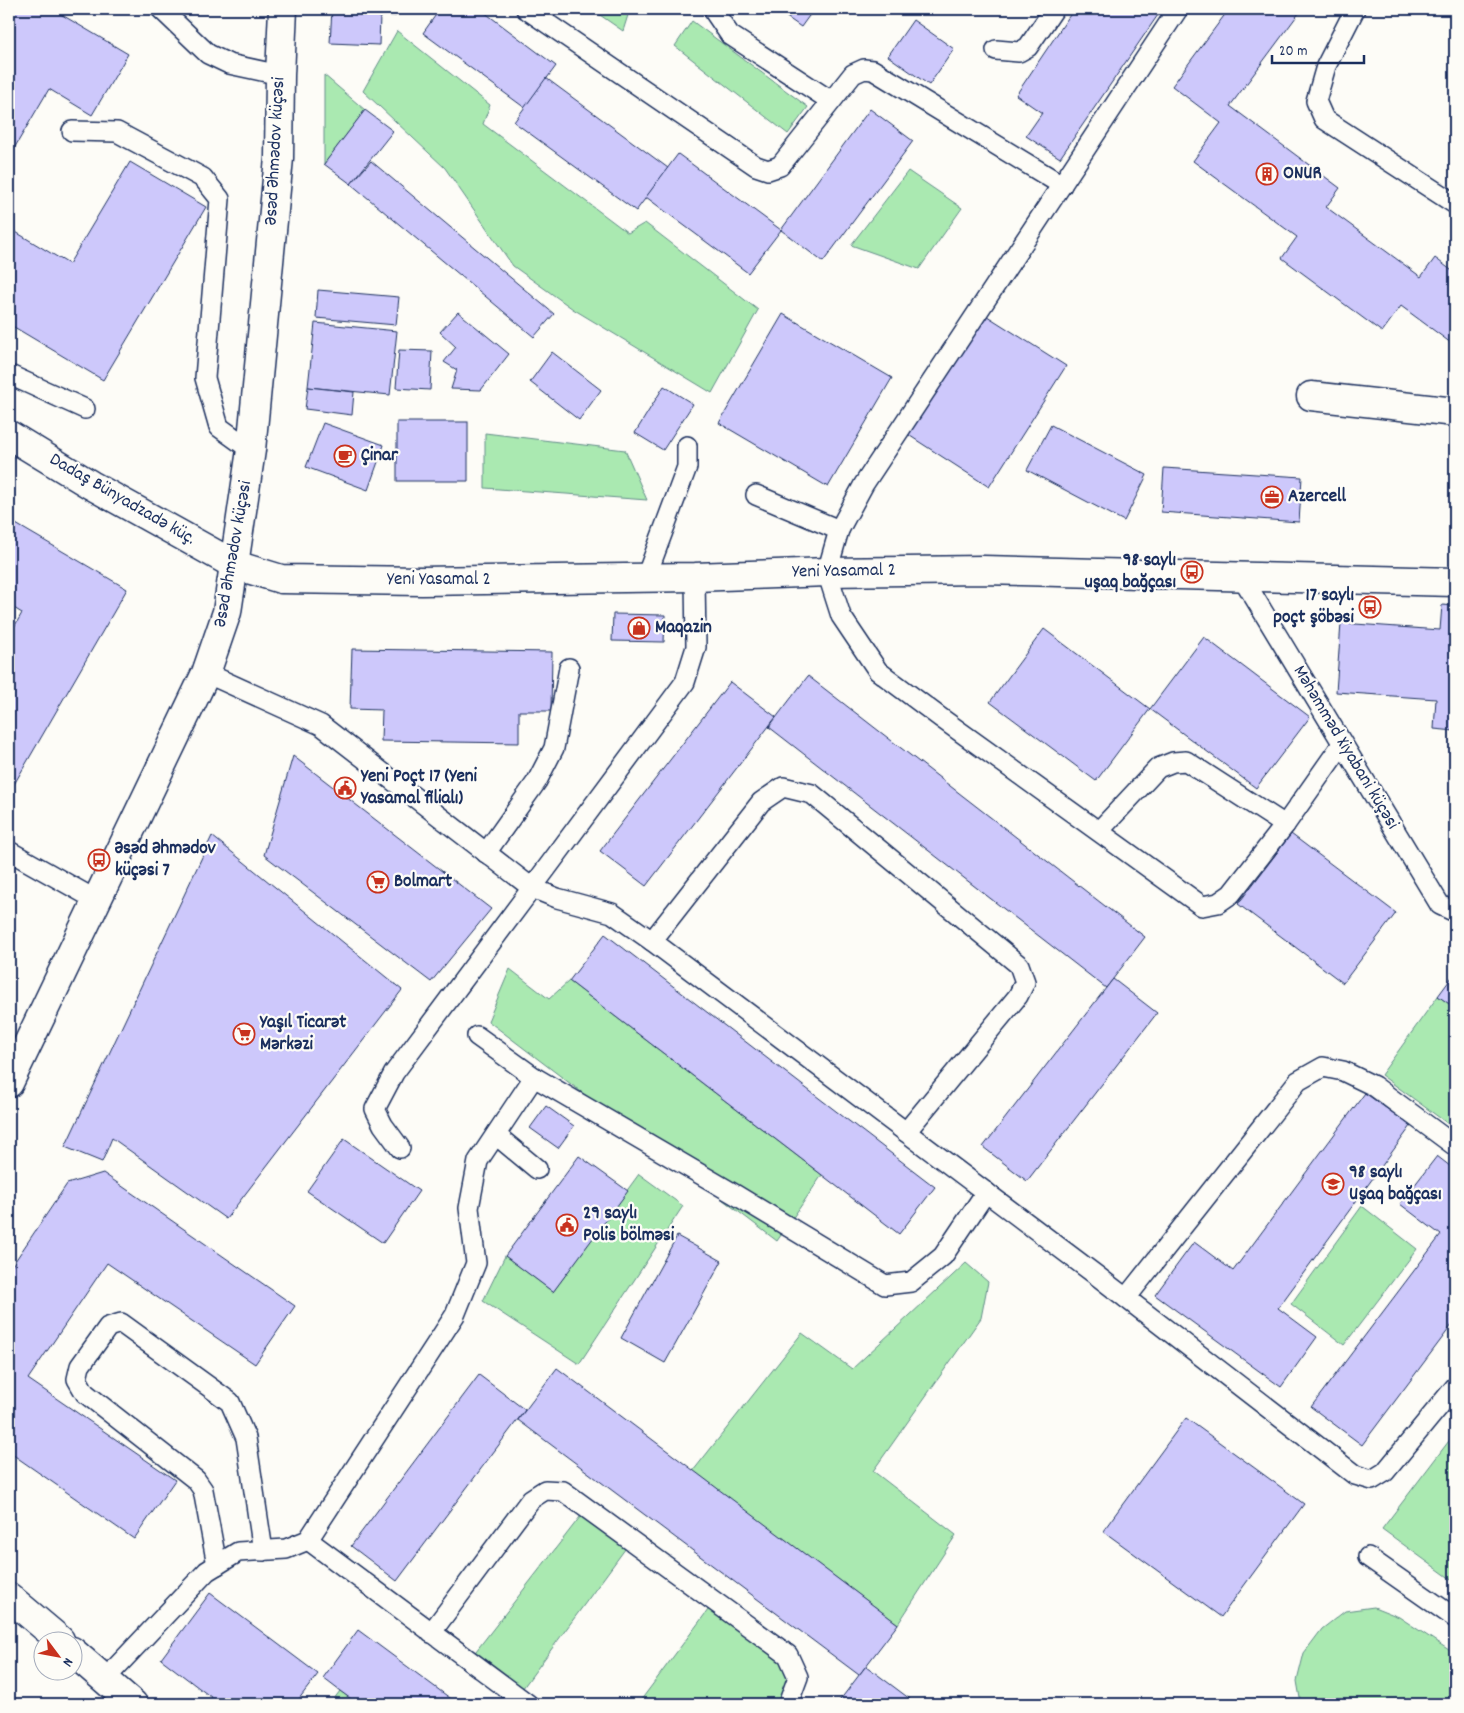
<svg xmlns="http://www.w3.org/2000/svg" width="1464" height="1713" viewBox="0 0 1464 1713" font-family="Dekko,sans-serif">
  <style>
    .green { fill: #aae9b1; stroke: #628c88 }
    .building { fill: #cdc8fb; stroke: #1b2f5e }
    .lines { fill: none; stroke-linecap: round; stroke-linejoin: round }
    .lane-casing { stroke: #1b2f5e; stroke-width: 22 }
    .street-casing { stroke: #1b2f5e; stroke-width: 31 }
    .secondary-casing { stroke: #1b2f5e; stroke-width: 31 }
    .lane { stroke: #fdfcf7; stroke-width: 19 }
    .street { stroke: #fdfcf7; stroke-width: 28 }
    .secondary { stroke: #fdfcf7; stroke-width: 28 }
    .labels { text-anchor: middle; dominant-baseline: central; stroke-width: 4.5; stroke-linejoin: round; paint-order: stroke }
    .street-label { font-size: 19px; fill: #1b2f5e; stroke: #fdfcf7 }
    .poi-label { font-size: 19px; font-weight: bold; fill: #1b2f5e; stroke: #fdfcf7; text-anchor: start }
  </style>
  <rect width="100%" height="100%" fill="#fdfcf7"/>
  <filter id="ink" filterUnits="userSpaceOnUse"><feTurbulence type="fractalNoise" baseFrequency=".02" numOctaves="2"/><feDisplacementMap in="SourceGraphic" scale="10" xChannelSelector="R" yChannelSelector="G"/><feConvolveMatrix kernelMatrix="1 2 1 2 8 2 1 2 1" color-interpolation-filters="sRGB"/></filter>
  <g filter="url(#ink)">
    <g class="green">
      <path d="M 548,9 L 625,9 L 629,12 L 623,31 L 597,13 L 555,14 Z"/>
      <path d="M 692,21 L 808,107 L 788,134 L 675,46 Z"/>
      <path d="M 397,31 L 490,105 L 483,124 L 628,233 L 645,223 L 758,310 L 712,393 L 573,309 L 513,266 L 445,168 L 363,91 Z"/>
      <path d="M 324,75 L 365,110 L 324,164 Z"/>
      <path d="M 908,171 L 962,208 L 919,269 L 851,245 Z"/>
      <path d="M 485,433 L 625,450 L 647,500 L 485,488 Z"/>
      <path d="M 510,969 L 549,999 L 569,981 L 822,1175 L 777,1241 L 488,1021 Z"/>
      <path d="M 1438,996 L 1455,1008 L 1455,1129 L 1381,1075 Z"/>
      <path d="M 639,1174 L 683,1206 L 579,1364 L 483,1301 L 505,1256 L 553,1292 Z"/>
      <path d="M 1362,1206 L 1417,1249 L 1344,1345 L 1291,1304 Z"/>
      <path d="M 966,1263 L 988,1282 L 981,1318 L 873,1471 L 956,1535 L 898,1624 L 693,1471 L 802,1333 L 852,1369 Z"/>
      <path d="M 1455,1433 L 1455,1582 L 1382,1529 Z"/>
      <path d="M 587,1508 L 631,1541 L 517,1696 L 469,1660 Z"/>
      <path d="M 714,1602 L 788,1655 L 788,1704 L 638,1704 Z"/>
      <path d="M 1374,1607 L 1399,1617 L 1455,1654 L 1455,1704 L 1301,1704 L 1297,1681 L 1304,1653 L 1322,1629 L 1345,1611 Z"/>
      <path d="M 340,1691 L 358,1704 L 330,1704 Z"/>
    </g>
    <g class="building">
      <path d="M 9,9 L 52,9 L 128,54 L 92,115 L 49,89 L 9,157 Z"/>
      <path d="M 332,9 L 396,9 L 396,16 L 380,15 L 379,45 L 330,43 Z"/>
      <path d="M 440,9 L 480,9 L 556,66 L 525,108 L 423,33 Z"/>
      <path d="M 775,9 L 814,9 L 801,27 Z"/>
      <path d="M 1074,9 L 1162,9 L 1060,158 L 1026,136 L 1042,113 L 1016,95 Z"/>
      <path d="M 1229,9 L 1302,9 L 1230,106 L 1340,188 L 1326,207 L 1421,277 L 1435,258 L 1455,273 L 1455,346 L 1401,306 L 1382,332 L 1282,258 L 1297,237 L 1193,161 L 1221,123 L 1172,86 Z"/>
      <path d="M 913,20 L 954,49 L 929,85 L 888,56 Z"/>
      <path d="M 546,78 L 668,168 L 636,211 L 514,122 Z"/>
      <path d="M 870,109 L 913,141 L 823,262 L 781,230 Z"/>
      <path d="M 365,110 L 393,131 L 351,184 L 324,164 Z"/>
      <path d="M 678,154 L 781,230 L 748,273 L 646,197 Z"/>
      <path d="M 371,161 L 554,314 L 534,337 L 351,184 Z"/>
      <path d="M 130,162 L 206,207 L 103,380 L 9,324 L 9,228 L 69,264 Z"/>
      <path d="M 318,290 L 399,297 L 396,325 L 316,318 Z"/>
      <path d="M 458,312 L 509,354 L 481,390 L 451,389 L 457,370 L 444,362 L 456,347 L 440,332 Z"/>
      <path d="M 783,314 L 892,378 L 828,487 L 719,423 Z"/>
      <path d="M 984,314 L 1066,366 L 989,487 L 907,434 Z"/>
      <path d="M 315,323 L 397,331 L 390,395 L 308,387 Z"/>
      <path d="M 399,350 L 432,351 L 430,390 L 396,388 Z"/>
      <path d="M 552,352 L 601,390 L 579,420 L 530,382 Z"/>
      <path d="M 664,386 L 693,404 L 663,450 L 635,433 Z"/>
      <path d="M 308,387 L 354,392 L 352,415 L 305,409 Z"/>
      <rect x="397" y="422" width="71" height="59"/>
      <path d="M 323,423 L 384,445 L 368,490 L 306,467 Z"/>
      <path d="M 1051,425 L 1147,475 L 1124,521 L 1027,470 Z"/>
      <path d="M 1164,468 L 1302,477 L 1299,522 L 1161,512 Z"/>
      <path d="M 9,520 L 127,589 L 9,793 L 9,636 L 22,613 L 9,605 Z"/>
      <path d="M 1442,605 L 1455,606 L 1455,731 L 1434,729 L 1436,699 L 1336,692 L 1341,623 L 1440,630 Z"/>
      <path d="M 613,614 L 665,615 L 664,642 L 612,641 Z"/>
      <path d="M 1044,629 L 1150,709 L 1096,781 L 990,702 Z"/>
      <path d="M 1204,637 L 1310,717 L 1256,788 L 1150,709 Z"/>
      <path d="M 352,649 L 552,652 L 551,711 L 519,711 L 519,743 L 381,741 L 382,710 L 350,709 Z"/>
      <path d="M 808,676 L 1145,937 L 1106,988 L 769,727 Z"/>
      <path d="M 730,682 L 776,717 L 646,886 L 600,851 Z"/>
      <path d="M 293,756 L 491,909 L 431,982 L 264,855 Z"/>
      <path d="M 1291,834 L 1396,913 L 1343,983 L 1238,904 Z"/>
      <path d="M 212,836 L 402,990 L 226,1219 L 112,1138 L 102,1162 L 65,1147 Z"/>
      <path d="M 605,934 L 935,1187 L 899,1234 L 569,981 Z"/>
      <path d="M 1455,973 L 1455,1008 L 1438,996 Z"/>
      <path d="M 1113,979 L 1157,1013 L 1027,1181 L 983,1147 Z"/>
      <path d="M 1365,1093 L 1411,1126 L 1278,1308 L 1317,1337 L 1281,1387 L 1155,1295 L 1194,1242 L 1233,1271 Z"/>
      <path d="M 546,1106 L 574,1126 L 558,1148 L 530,1128 Z"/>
      <path d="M 344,1139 L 419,1191 L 383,1243 L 307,1191 Z"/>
      <path d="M 579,1156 L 628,1191 L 553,1292 L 505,1256 Z"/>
      <path d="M 1437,1156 L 1455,1170 L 1455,1321 L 1362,1445 L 1311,1407 L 1441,1235 L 1400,1204 Z"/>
      <path d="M 103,1173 L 295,1306 L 255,1364 L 107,1263 L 28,1379 L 175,1480 L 134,1539 L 9,1452 L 9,1270 L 67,1184 Z"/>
      <path d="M 677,1236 L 722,1261 L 665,1363 L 621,1338 Z"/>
      <path d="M 557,1368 L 898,1624 L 859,1675 L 518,1420 Z"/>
      <path d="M 479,1375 L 525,1410 L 397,1581 L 351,1546 Z"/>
      <path d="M 1186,1418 L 1304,1504 L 1221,1617 L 1103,1531 Z"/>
      <path d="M 210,1593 L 318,1674 L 295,1704 L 220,1704 L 161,1659 Z"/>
      <path d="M 358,1630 L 458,1704 L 358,1704 L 340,1691 L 323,1678 Z"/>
      <path d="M 866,1666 L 910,1699 L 907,1704 L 837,1704 Z"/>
    </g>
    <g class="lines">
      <g class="lane-casing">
        <g id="lane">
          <path d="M 161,9 L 208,54 L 229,64 L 280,75"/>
          <path d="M 526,9 L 756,166 L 768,170 L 780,166 L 853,74 L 864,69 L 873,70 L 1062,185"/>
          <path d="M 715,9 L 715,13 L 730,35 L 831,101"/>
          <path d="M 1178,9 L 864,484 L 839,530 L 827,572 L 841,616 L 878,671 L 941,718 L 1202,906 L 1218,903 L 1231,894 L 1285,825 L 1342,744"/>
          <path d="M 1355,9 L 1326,66 L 1316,101 L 1324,119 L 1455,204"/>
          <path d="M 996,50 L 1019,52 L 1028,47 L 1054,9"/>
          <path d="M 72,131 L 117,132 L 203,178 L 220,199 L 205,378 L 219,427 L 251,450"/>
          <path d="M 12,376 L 85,409"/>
          <path d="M 756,495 L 839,530"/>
          <path d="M 646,577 L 687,467 L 687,446"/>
          <path d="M 1242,577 L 1440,905 L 1455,912"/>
          <path d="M 206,673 L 321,725 L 532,888 L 685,682 L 696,647 L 695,577"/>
          <path d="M 1099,831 L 1158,768 L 1173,762 L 1186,761 L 1285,825"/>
          <path d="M 9,851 L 96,900"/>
          <path d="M 486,853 L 537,781 L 554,748 L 569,668"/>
          <path d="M 652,941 L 761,802 L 783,787 L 812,794 L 1019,965 L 1025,982 L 1018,996 L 906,1132"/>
          <path d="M 477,1036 L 534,1077 L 736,1195 L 885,1285 L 911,1282 L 943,1256 L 986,1192"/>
          <path d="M 496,1135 L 537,1169"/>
          <path d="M 400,1148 L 383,1125 L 375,1109 L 394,1073 L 532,888 L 557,898 L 612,913 L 652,941 L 1096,1275 L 1355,1475 L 1372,1480 L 1385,1472 L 1455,1387"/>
          <path d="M 1126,1298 L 1298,1081 L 1323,1067 L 1343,1071 L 1374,1086 L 1455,1146"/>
          <path d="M 308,1540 L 528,1704"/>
          <path d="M 1368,1557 L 1455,1618"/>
          <path d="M 217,1565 L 203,1490 L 196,1480 L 85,1393 L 77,1379 L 80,1366 L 108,1327 L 121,1323 L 230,1402 L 246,1438 L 263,1551"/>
          <path d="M 431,1633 L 531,1499 L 545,1490 L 563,1491 L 788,1655 L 798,1677 L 788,1704"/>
          <path d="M 105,1679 L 207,1571 L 238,1552 L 286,1549 L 308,1540 L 455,1315 L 476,1263 L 469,1208 L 478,1161 L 534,1077"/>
        </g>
      </g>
      <g class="street-casing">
        <g id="street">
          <path d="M 1311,396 L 1455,412"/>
          <path d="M 235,565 L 281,579 L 422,581 L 695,577 L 827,572 L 983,570 L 1455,582"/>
        </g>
      </g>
      <g class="secondary-casing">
        <g id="secondary">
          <path d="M 9,435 L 91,485 L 235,565"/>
          <path d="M 9,1083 L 206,673 L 227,612 L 251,450 L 279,158 L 280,75 L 283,9"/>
          <path d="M 9,1597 L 60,1640"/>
          <path d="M 72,1651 L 133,1704"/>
        </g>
      </g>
      <use href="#lane" class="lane"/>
      <use href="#street" class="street"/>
      <use href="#secondary" class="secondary"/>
    </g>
  </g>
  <defs>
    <g id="building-ring" transform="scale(1.125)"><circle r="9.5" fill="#fdfcf7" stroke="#c8321e" stroke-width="1.5"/><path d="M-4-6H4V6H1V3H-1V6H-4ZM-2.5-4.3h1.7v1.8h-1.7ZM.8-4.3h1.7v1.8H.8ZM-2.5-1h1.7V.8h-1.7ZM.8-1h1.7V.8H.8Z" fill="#c8321e"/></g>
    <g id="cafe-ring" transform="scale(1.125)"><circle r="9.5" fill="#fdfcf7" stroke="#c8321e" stroke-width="1.5"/><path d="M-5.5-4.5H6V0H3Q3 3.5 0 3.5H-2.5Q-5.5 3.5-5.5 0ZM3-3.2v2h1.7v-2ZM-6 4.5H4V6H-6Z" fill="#c8321e"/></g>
    <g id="office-ring" transform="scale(1.125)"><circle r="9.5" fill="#fdfcf7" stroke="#c8321e" stroke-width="1.5"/><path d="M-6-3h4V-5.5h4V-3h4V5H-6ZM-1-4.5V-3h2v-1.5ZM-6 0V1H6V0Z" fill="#c8321e"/></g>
    <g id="bus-ring" transform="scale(1.125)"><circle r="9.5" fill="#fdfcf7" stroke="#c8321e" stroke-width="1.5"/><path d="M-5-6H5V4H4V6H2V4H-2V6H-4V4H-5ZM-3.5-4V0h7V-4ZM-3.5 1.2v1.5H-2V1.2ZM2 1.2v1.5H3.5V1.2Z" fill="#c8321e"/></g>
    <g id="shop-ring" transform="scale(1.125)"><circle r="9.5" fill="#fdfcf7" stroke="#c8321e" stroke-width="1.5"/><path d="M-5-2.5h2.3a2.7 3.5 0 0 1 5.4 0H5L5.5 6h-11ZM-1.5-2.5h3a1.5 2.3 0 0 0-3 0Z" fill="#c8321e"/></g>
    <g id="civic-ring" transform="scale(1.125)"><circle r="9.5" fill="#fdfcf7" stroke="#c8321e" stroke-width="1.5"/><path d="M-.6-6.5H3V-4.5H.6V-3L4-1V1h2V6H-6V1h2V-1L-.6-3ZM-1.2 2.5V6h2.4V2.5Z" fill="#c8321e"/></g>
    <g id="supermarket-ring" transform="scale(1.125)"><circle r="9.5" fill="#fdfcf7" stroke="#c8321e" stroke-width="1.5"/><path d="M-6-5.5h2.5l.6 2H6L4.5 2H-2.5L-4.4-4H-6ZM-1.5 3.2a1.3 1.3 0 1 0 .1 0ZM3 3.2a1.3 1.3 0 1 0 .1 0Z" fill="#c8321e"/></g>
    <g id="school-ring" transform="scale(1.125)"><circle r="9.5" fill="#fdfcf7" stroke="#c8321e" stroke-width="1.5"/><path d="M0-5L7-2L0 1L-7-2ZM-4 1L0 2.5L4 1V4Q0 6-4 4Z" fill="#c8321e"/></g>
  </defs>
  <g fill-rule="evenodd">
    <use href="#building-ring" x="1267" y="174"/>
    <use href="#cafe-ring" x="345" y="456"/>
    <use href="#office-ring" x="1272" y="497"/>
    <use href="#bus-ring" x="1192" y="572"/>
    <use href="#bus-ring" x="1370" y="607"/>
    <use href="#shop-ring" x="639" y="628"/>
    <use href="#civic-ring" x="345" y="788"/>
    <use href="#bus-ring" x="99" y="860"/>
    <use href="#supermarket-ring" x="378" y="882"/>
    <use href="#supermarket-ring" x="244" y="1034"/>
    <use href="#school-ring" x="1333" y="1184"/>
    <use href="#civic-ring" x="567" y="1225"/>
  </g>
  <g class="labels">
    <g class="street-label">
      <text transform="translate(276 151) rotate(-87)">Əsəd Əhmədov küçəsi</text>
      <text transform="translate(122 500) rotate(30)">Dadaş Bünyadzadə küç.</text>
      <text transform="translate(234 554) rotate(-80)">Əsəd Əhmədov küçəsi</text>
      <text transform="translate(844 572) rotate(-1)">Yeni Yasamal 2</text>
      <text x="439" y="580">Yeni Yasamal 2</text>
      <text transform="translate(1345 748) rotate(59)">Məhəmməd Xiyabani küçəsi</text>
    </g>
    <g class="poi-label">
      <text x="1283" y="174">ONUR</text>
      <text x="361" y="456">Çinar</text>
      <text x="1288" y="497">Azercell</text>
      <text x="1176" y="561" text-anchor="end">98 saylı<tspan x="1176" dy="22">uşaq bağçası</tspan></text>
      <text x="1354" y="596" text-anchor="end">17 saylı<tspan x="1354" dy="22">poçt şöbəsi</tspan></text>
      <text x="655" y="628">Maqazin</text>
      <text x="361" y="777">Yeni Poçt 17 (Yeni<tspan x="361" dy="22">Yasamal filialı)</tspan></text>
      <text x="115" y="849">Əsəd Əhmədov<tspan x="115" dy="22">küçəsi 7</tspan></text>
      <text x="394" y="882">Bolmart</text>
      <text x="260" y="1023">Yaşıl Ticarət<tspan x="260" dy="22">Mərkəzi</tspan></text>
      <text x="1349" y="1173">98 saylı<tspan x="1349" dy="22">Uşaq bağçası</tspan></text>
      <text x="583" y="1214">29 saylı<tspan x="583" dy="22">Polis bölməsi</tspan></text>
    </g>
  </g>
  <rect width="1464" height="1713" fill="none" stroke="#fdfcf7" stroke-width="30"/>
  <rect x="15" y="15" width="1434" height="1683" fill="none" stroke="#1b2f5e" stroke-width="2" filter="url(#ink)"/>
  <g transform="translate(58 1656) rotate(122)"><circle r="24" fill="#fdfcf7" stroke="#a3aaba"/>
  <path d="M0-4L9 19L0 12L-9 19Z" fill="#c8321e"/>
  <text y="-8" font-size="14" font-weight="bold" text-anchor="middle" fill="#1b2f5e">N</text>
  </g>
  <path d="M1272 55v8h92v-8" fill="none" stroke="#1b2f5e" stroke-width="2.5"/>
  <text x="1279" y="55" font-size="15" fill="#1b2f5e" stroke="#fdfcf7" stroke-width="4" paint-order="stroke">20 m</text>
</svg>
